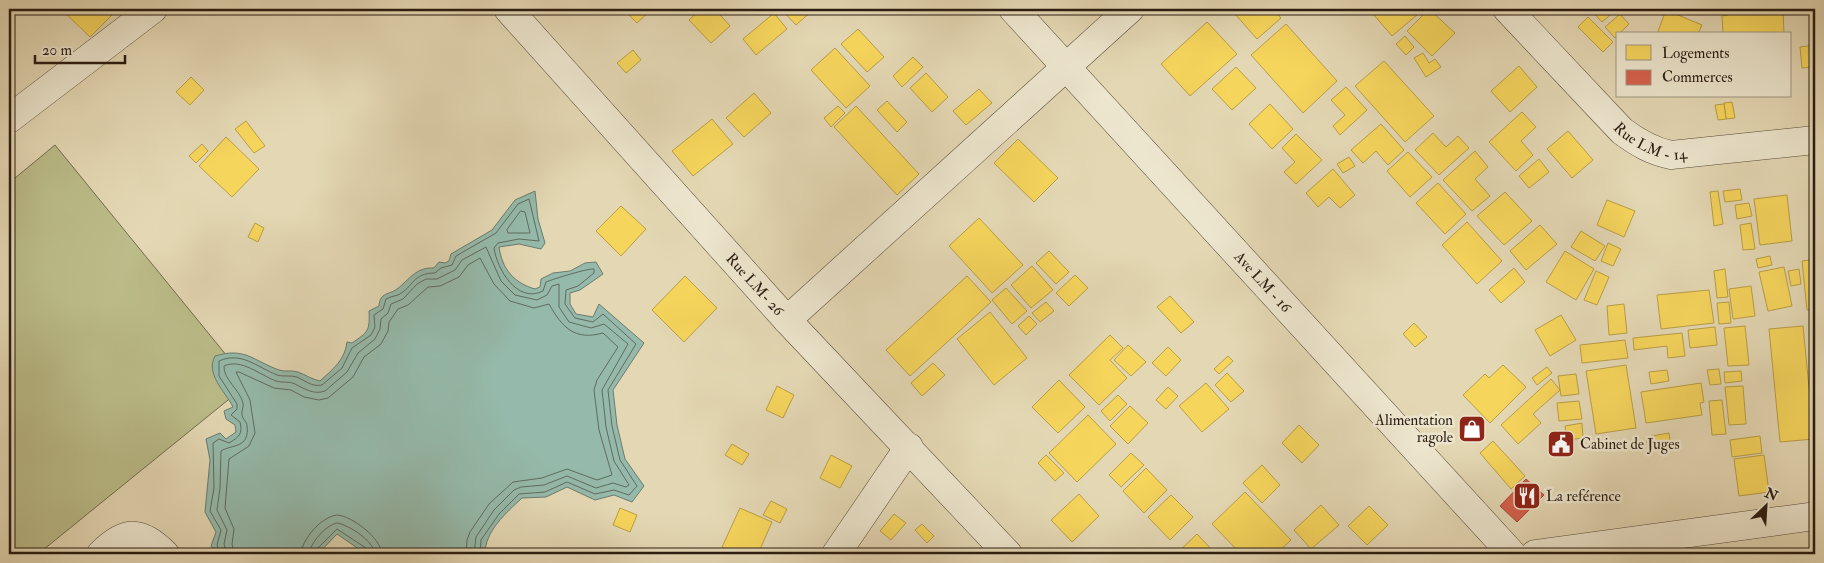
<svg xmlns="http://www.w3.org/2000/svg" width="1824" height="563" viewBox="0 0 1824 563" font-family="'IM FELL Double Pica',serif">
  <style>
    .green { fill: #bbbc89; stroke: #726c4e }
    .water { fill: #95baab; stroke: #6a7b6e }
    .homes { fill: #f6d55c; stroke: #b99e46 }
    .shops { fill: #d6604d; stroke: #a24c3b }
    .lines { fill: none; stroke-linecap: round; stroke-linejoin: round }
    .shore { stroke: #606b5e; stroke-width: 1 }
    .street-casing { stroke: #584b3a; stroke-width: 29 }
    .street { stroke: #ede6ce; stroke-width: 28 }
    .labels { text-anchor: middle; dominant-baseline: central; stroke-width: 5; stroke-linejoin: round; paint-order: stroke }
    .street-label { font-size: 15px; fill: #2a1c12; stroke: #ede6ce }
    .poi-label { font-size: 15px; fill: #2a1c12; stroke: #ede6ce; text-anchor: start }
  </style>
  <rect width="100%" height="100%" fill="#e4d8b4"/>
  <filter id="stains"><feTurbulence type="fractalNoise" baseFrequency=".004" numOctaves="4"/><feColorMatrix values="0 0 0 0 .2 0 0 0 0 .09 0 0 0 0 .02 0 0 0 .5 -.17"/></filter>
  <radialGradient id="worn" r=".72"><stop offset=".6" stop-color="#630" stop-opacity="0"/><stop offset="1" stop-color="#630" stop-opacity=".3"/></radialGradient>
  <path class="green" d="M 55,145 L 249,383 L 38,554 L 9,554 L 9,183 Z"/>
  <path class="water" d="M 535,191 L 538,219 L 545,243 L 541,249 L 519,244 L 499,247 C 502,269 514,283 535,289 L 540,287 L 541,279 L 553,273 L 570,271 L 585,263 L 596,262 L 603,274 L 580,290 L 570,293 L 570,304 L 576,314 L 593,317 L 599,304 L 644,343 L 613,390 L 617,425 L 625,459 L 644,486 L 632,502 L 614,495 L 595,500 L 567,487 L 546,497 L 522,498 C 506,513 485,531 485,554 L 366,554 L 337,534 L 318,554 L 217,554 L 211,546 L 216,532 L 205,512 L 210,460 L 206,439 L 220,433 L 226,439 L 236,432 L 235,425 L 226,419 L 224,411 L 233,407 C 225,391 205,374 215,356 C 245,347 252,360 279,370 C 285,372 292,370 298,372 C 306,375 311,379 320,381 C 333,369 345,360 347,342 L 352,343 C 368,332 370,331 369,311 L 379,306 C 380,292 389,295 397,289 C 410,279 416,267 434,268 L 439,262 L 445,263 L 449,261 L 451,254 L 492,230 L 515,200 Z"/>
  <g class="homes">
    <path d="M 61,9 L 118,9 L 90,37 Z"/>
    <path d="M 631,9 L 652,9 L 637,23 L 627,13 Z"/>
    <path d="M 701,9 L 715,9 L 730,26 L 711,43 L 689,20 Z"/>
    <path d="M 781,9 L 814,9 L 796,25 Z"/>
    <path d="M 1240,9 L 1273,9 L 1281,18 L 1257,39 L 1235,14 Z"/>
    <path d="M 1379,9 L 1424,9 L 1392,36 L 1373,14 Z"/>
    <path d="M 1429,9 L 1455,33 L 1432,56 L 1407,31 Z"/>
    <path d="M 1596,9 L 1615,9 L 1616,10 L 1602,22 L 1593,12 Z"/>
    <path d="M 1728,9 L 1783,9 L 1784,34 L 1723,34 L 1722,16 L 1728,15 Z"/>
    <path d="M 1666,10 L 1702,25 L 1698,34 L 1657,34 Z"/>
    <path d="M 774,13 L 787,29 L 756,55 L 743,39 Z"/>
    <path d="M 1620,14 L 1629,24 L 1615,38 L 1605,27 Z"/>
    <path d="M 1588,17 L 1613,42 L 1603,52 L 1578,27 Z"/>
    <path d="M 1207,22 L 1237,54 L 1190,96 L 1161,64 Z"/>
    <path d="M 1286,24 L 1337,81 L 1303,113 L 1251,55 Z"/>
    <path d="M 858,29 L 884,57 L 867,72 L 841,44 Z"/>
    <path d="M 1405,36 L 1414,47 L 1406,55 L 1396,44 Z"/>
    <path d="M 1815,45 L 1815,67 L 1802,68 L 1800,47 Z"/>
    <path d="M 835,48 L 870,86 L 846,108 L 811,70 Z"/>
    <path d="M 633,50 L 641,60 L 626,73 L 617,63 Z"/>
    <path d="M 1423,53 L 1429,63 L 1435,59 L 1441,67 L 1426,77 L 1414,58 Z"/>
    <path d="M 913,57 L 923,67 L 902,87 L 893,76 Z"/>
    <path d="M 1384,61 L 1434,116 L 1405,142 L 1355,86 Z"/>
    <path d="M 1519,66 L 1537,87 L 1510,112 L 1491,91 Z"/>
    <path d="M 1236,67 L 1256,88 L 1232,110 L 1212,89 Z"/>
    <path d="M 926,73 L 948,97 L 932,112 L 910,88 Z"/>
    <path d="M 191,77 L 204,90 L 190,105 L 176,92 Z"/>
    <path d="M 1346,87 L 1367,110 L 1340,135 L 1333,126 L 1345,115 L 1331,100 Z"/>
    <path d="M 979,89 L 992,103 L 966,125 L 953,111 Z"/>
    <path d="M 754,93 L 771,113 L 744,137 L 726,118 Z"/>
    <path d="M 887,101 L 907,122 L 897,132 L 877,110 Z"/>
    <path d="M 1732,102 L 1735,118 L 1726,119 L 1724,103 Z"/>
    <path d="M 1270,104 L 1293,129 L 1272,149 L 1249,124 Z"/>
    <path d="M 1724,104 L 1726,119 L 1718,120 L 1715,105 Z"/>
    <path d="M 838,106 L 845,113 L 831,127 L 824,118 Z"/>
    <path d="M 856,106 L 919,174 L 897,195 L 834,127 Z"/>
    <path d="M 1522,112 L 1536,127 L 1521,141 L 1533,155 L 1516,171 L 1489,142 Z"/>
    <path d="M 712,119 L 733,144 L 693,176 L 672,151 Z"/>
    <path d="M 246,121 L 265,146 L 254,153 L 235,129 Z"/>
    <path d="M 1381,124 L 1404,150 L 1388,165 L 1376,151 L 1363,163 L 1351,150 Z"/>
    <path d="M 1568,131 L 1593,160 L 1572,178 L 1547,149 Z"/>
    <path d="M 1433,133 L 1446,147 L 1458,136 L 1469,148 L 1439,175 L 1415,150 Z"/>
    <path d="M 1296,134 L 1322,160 L 1296,184 L 1284,172 L 1295,162 L 1282,148 Z"/>
    <path d="M 226,137 L 259,169 L 232,197 L 199,166 Z"/>
    <path d="M 1018,139 L 1058,178 L 1034,202 L 994,163 Z"/>
    <path d="M 202,144 L 208,151 L 196,163 L 189,156 Z"/>
    <path d="M 1475,151 L 1488,167 L 1475,179 L 1490,196 L 1472,211 L 1443,180 Z"/>
    <path d="M 1408,152 L 1432,177 L 1410,197 L 1387,171 Z"/>
    <path d="M 1349,157 L 1355,166 L 1343,173 L 1337,164 Z"/>
    <path d="M 1539,159 L 1549,172 L 1529,188 L 1519,176 Z"/>
    <path d="M 1333,169 L 1355,195 L 1340,208 L 1329,197 L 1318,207 L 1306,193 Z"/>
    <path d="M 1438,183 L 1466,214 L 1445,234 L 1416,203 Z"/>
    <path d="M 1740,189 L 1742,200 L 1725,202 L 1723,191 Z"/>
    <path d="M 1718,191 L 1723,224 L 1714,226 L 1710,192 Z"/>
    <path d="M 1505,192 L 1532,221 L 1504,245 L 1477,216 Z"/>
    <path d="M 1787,195 L 1792,241 L 1760,245 L 1754,199 Z"/>
    <path d="M 1607,200 L 1635,211 L 1624,237 L 1597,225 Z"/>
    <path d="M 1749,203 L 1752,216 L 1737,219 L 1735,205 Z"/>
    <path d="M 621,206 L 646,229 L 621,256 L 596,231 Z"/>
    <path d="M 979,218 L 1023,265 L 992,293 L 949,246 Z"/>
    <path d="M 1467,222 L 1502,261 L 1477,284 L 1442,245 Z"/>
    <path d="M 255,223 L 264,228 L 258,242 L 248,237 Z"/>
    <path d="M 1751,223 L 1755,249 L 1743,250 L 1740,225 Z"/>
    <path d="M 1540,225 L 1557,244 L 1526,270 L 1510,251 Z"/>
    <path d="M 1581,231 L 1605,246 L 1595,261 L 1571,247 Z"/>
    <path d="M 1608,243 L 1621,249 L 1613,266 L 1601,261 Z"/>
    <path d="M 1049,251 L 1069,272 L 1056,284 L 1036,263 Z"/>
    <path d="M 1565,251 L 1594,269 L 1576,300 L 1546,282 Z"/>
    <path d="M 1770,256 L 1772,265 L 1758,268 L 1756,259 Z"/>
    <path d="M 1815,259 L 1815,309 L 1807,310 L 1802,261 Z"/>
    <path d="M 1032,266 L 1053,290 L 1031,308 L 1011,285 Z"/>
    <path d="M 1784,267 L 1792,306 L 1768,311 L 1759,272 Z"/>
    <path d="M 1514,268 L 1525,282 L 1501,303 L 1489,290 Z"/>
    <path d="M 1725,269 L 1728,297 L 1717,298 L 1714,271 Z"/>
    <path d="M 1799,269 L 1801,284 L 1791,286 L 1788,271 Z"/>
    <path d="M 1596,271 L 1609,277 L 1597,305 L 1584,300 Z"/>
    <path d="M 1075,275 L 1088,288 L 1069,306 L 1056,293 Z"/>
    <path d="M 685,276 L 717,308 L 684,342 L 652,310 Z"/>
    <path d="M 967,276 L 991,302 L 910,376 L 886,350 Z"/>
    <path d="M 1751,286 L 1755,316 L 1733,319 L 1729,289 Z"/>
    <path d="M 1006,288 L 1027,311 L 1012,324 L 992,300 Z"/>
    <path d="M 1709,290 L 1714,323 L 1661,329 L 1657,295 Z"/>
    <path d="M 1170,296 L 1194,322 L 1181,333 L 1157,307 Z"/>
    <path d="M 1046,302 L 1054,311 L 1040,322 L 1032,313 Z"/>
    <path d="M 1729,302 L 1731,323 L 1719,324 L 1717,303 Z"/>
    <path d="M 1624,304 L 1627,333 L 1609,335 L 1607,306 Z"/>
    <path d="M 990,312 L 1027,358 L 994,385 L 957,339 Z"/>
    <path d="M 1561,315 L 1576,340 L 1550,356 L 1535,330 Z"/>
    <path d="M 1029,316 L 1037,324 L 1026,335 L 1018,326 Z"/>
    <path d="M 1414,323 L 1427,337 L 1415,347 L 1403,334 Z"/>
    <path d="M 1745,326 L 1749,365 L 1728,366 L 1724,328 Z"/>
    <path d="M 1803,326 L 1814,439 L 1780,442 L 1769,329 Z"/>
    <path d="M 1715,327 L 1717,345 L 1690,348 L 1688,330 Z"/>
    <path d="M 1682,333 L 1685,356 L 1668,358 L 1667,346 L 1634,350 L 1633,338 Z"/>
    <path d="M 1110,335 L 1123,348 L 1110,360 L 1127,378 L 1099,405 L 1069,375 Z"/>
    <path d="M 1625,340 L 1628,358 L 1582,363 L 1580,345 Z"/>
    <path d="M 1128,345 L 1146,362 L 1131,376 L 1114,360 Z"/>
    <path d="M 1168,347 L 1181,360 L 1166,376 L 1152,363 Z"/>
    <path d="M 1228,356 L 1233,361 L 1219,374 L 1214,369 Z"/>
    <path d="M 933,363 L 945,375 L 922,396 L 911,383 Z"/>
    <path d="M 1503,365 L 1526,387 L 1490,423 L 1463,395 L 1485,374 L 1489,378 Z"/>
    <path d="M 1626,365 L 1636,428 L 1596,434 L 1586,371 Z"/>
    <path d="M 1547,367 L 1552,373 L 1537,385 L 1532,378 Z"/>
    <path d="M 1719,369 L 1721,384 L 1710,385 L 1707,370 Z"/>
    <path d="M 1667,370 L 1669,381 L 1651,384 L 1649,372 Z"/>
    <path d="M 1741,371 L 1742,381 L 1725,383 L 1724,372 Z"/>
    <path d="M 1227,373 L 1244,391 L 1231,402 L 1215,385 Z"/>
    <path d="M 1576,374 L 1579,394 L 1561,396 L 1558,376 Z"/>
    <path d="M 1551,379 L 1560,390 L 1533,414 L 1541,423 L 1518,444 L 1501,425 Z"/>
    <path d="M 1059,380 L 1085,407 L 1058,433 L 1032,407 Z"/>
    <path d="M 1206,383 L 1229,409 L 1202,432 L 1179,406 Z"/>
    <path d="M 1701,383 L 1704,402 L 1700,403 L 1702,415 L 1646,423 L 1641,392 Z"/>
    <path d="M 777,386 L 794,395 L 783,418 L 766,410 Z"/>
    <path d="M 1743,386 L 1746,424 L 1729,425 L 1725,387 Z"/>
    <path d="M 1168,387 L 1178,396 L 1166,409 L 1156,400 Z"/>
    <path d="M 1118,395 L 1127,404 L 1110,421 L 1101,411 Z"/>
    <path d="M 1722,400 L 1726,434 L 1712,435 L 1709,401 Z"/>
    <path d="M 1579,401 L 1582,419 L 1559,421 L 1557,403 Z"/>
    <path d="M 1130,406 L 1148,423 L 1128,444 L 1110,426 Z"/>
    <path d="M 1088,415 L 1116,444 L 1077,482 L 1049,453 Z"/>
    <path d="M 1582,423 L 1583,438 L 1567,440 L 1565,426 Z"/>
    <path d="M 1299,425 L 1319,445 L 1302,463 L 1282,443 Z"/>
    <path d="M 1669,433 L 1671,447 L 1648,450 L 1646,437 Z"/>
    <path d="M 1760,436 L 1762,453 L 1732,457 L 1730,440 Z"/>
    <path d="M 1493,441 L 1525,476 L 1511,489 L 1480,453 Z"/>
    <path d="M 732,444 L 749,454 L 742,465 L 725,455 Z"/>
    <path d="M 1131,453 L 1144,465 L 1121,487 L 1109,475 Z"/>
    <path d="M 831,455 L 852,466 L 840,488 L 820,478 Z"/>
    <path d="M 1046,455 L 1064,473 L 1055,481 L 1038,463 Z"/>
    <path d="M 1764,455 L 1769,492 L 1739,496 L 1734,459 Z"/>
    <path d="M 1262,465 L 1280,485 L 1262,503 L 1243,483 Z"/>
    <path d="M 1146,468 L 1167,490 L 1144,513 L 1123,491 Z"/>
    <path d="M 1245,492 L 1291,540 L 1276,554 L 1241,554 L 1212,524 Z"/>
    <path d="M 1079,494 L 1099,516 L 1072,542 L 1051,520 Z"/>
    <path d="M 1171,495 L 1193,517 L 1170,540 L 1148,517 Z"/>
    <path d="M 771,501 L 787,509 L 780,523 L 763,515 Z"/>
    <path d="M 1321,505 L 1339,525 L 1311,549 L 1294,530 Z"/>
    <path d="M 1369,506 L 1388,525 L 1367,545 L 1348,526 Z"/>
    <path d="M 620,508 L 637,515 L 630,532 L 613,525 Z"/>
    <path d="M 740,508 L 772,522 L 758,554 L 737,554 L 722,547 Z"/>
    <path d="M 894,514 L 906,523 L 891,540 L 880,531 Z"/>
    <path d="M 922,524 L 934,536 L 927,543 L 915,530 Z"/>
    <path d="M 1197,534 L 1216,554 L 1176,554 Z"/>
  </g>
  <path class="shops" d="M 1526,479 L 1544,495 L 1517,522 L 1500,506 Z"/>
  <g class="lines">
    <g class="shore">
      <path d="M 521,211 L 525,212 L 530,233 L 508,233 L 507,230 Z"/>
      <path d="M 220,554 L 217,545 L 221,530 L 210,511 L 214,488 L 213,443 L 219,439 L 229,443 C 239,437 243,434 240,422 L 231,415 L 237,409 L 237,404 L 219,376 L 219,361 C 241,351 257,367 277,375 C 283,377 291,375 297,377 C 306,381 311,387 322,385 L 342,368 L 352,348 L 371,335 L 375,327 L 374,315 L 383,309 L 386,299 C 390,297 394,296 398,295 C 414,287 412,273 435,273 L 441,268 L 452,265 L 456,256 L 496,233 L 518,204 L 529,199 L 539,241 L 519,239 L 498,243 L 494,248 C 497,269 517,304 543,291 L 546,282 C 553,279 589,268 594,269 L 594,273 L 578,286 L 566,290 L 565,304 L 575,318 L 593,322 L 603,314 L 636,344 L 608,390 L 612,426 L 620,460 L 637,486 L 629,495 L 614,490 L 595,494 L 567,482 L 545,492 L 519,494 L 499,514 L 481,540 L 480,554"/>
      <path d="M 227,554 L 224,544 L 227,530 L 217,510 L 220,488 L 221,451 C 232,444 250,449 247,425 C 246,421 242,418 242,415 C 241,411 244,407 243,403 C 240,390 223,379 224,366 C 241,358 260,375 276,381 C 282,383 289,381 295,384 C 305,389 314,395 325,391 L 347,372 L 358,353 L 375,339 L 380,329 L 381,319 L 388,313 L 391,304 L 403,299 L 417,284 L 426,279 L 437,279 L 455,270 L 462,260 L 486,247 L 501,281 L 515,295 L 537,300 L 547,295 L 552,286 L 559,284 L 559,307 L 569,322 L 591,328 L 604,324 L 628,344 L 602,390 L 606,427 L 614,461 L 629,485 L 626,487 L 613,483 L 596,488 L 567,476 L 544,485 L 521,487 L 514,490 L 494,510 L 476,537 L 474,554"/>
      <path d="M 234,554 L 232,544 L 234,529 L 225,508 L 229,459 L 249,446 L 255,433 L 250,400 L 236,372 L 239,372 L 274,388 L 291,390 L 304,397 L 319,400 L 328,398 L 353,377 L 364,357 L 381,344 L 388,331 L 389,322 L 398,309 L 408,305 L 428,287 L 440,286 L 459,277 L 468,265 L 480,258 L 494,284 L 510,301 L 534,308 L 549,304 C 562,327 574,341 603,333 L 618,347 L 597,380 L 594,390 L 599,430 L 612,475 L 597,480 L 567,469 L 542,478 L 513,482 L 489,504 L 470,532 L 467,540 L 466,554"/>
      <path d="M 301,554 C 302,539 321,517 337,515 C 352,516 381,538 382,554"/>
      <path d="M 309,554 C 310,543 326,525 337,523 C 349,525 374,541 375,554"/>
      <path d="M 315,554 L 317,549 L 337,529 L 366,548 L 368,554"/>
    </g>
    <g class="street-casing">
      <g id="street">
        <path id="s1" d="M 508,9 L 787,320 L 1008,554"/>
        <path id="s2" d="M 1013,9 L 1512,554"/>
        <path id="s3" d="M 1507,9 L 1622,131 C 1638,143 1652,151 1671,155 L 1815,140"/>
        <path d="M 9,119 L 153,9"/>
        <path d="M 787,320 L 1130,9"/>
        <path d="M 101,554 C 126,529 140,530 165,554"/>
        <path d="M 836,554 L 909,447"/>
        <path d="M 1535,554 L 1815,516"/>
      </g>
    </g>
    <use href="#street" class="street"/>
  </g>
  <defs>
    <g id="shop-square" transform="scale(1.4375)"><rect x="-9" y="-9" width="18" height="18" rx="4" fill="#8f2418" stroke="#ede6ce"/><path d="M-5-2.5h2.3a2.7 3.5 0 0 1 5.4 0H5L5.5 6h-11ZM-1.5-2.5h3a1.5 2.3 0 0 0-3 0Z" fill="#fff"/></g>
    <g id="civic-square" transform="scale(1.4375)"><rect x="-9" y="-9" width="18" height="18" rx="4" fill="#8f2418" stroke="#ede6ce"/><path d="M-.6-6.5H3V-4.5H.6V-3L4-1V1h2V6H-6V1h2V-1L-.6-3ZM-1.2 2.5V6h2.4V2.5Z" fill="#fff"/></g>
    <g id="restaurant-square" transform="scale(1.4375)"><rect x="-9" y="-9" width="18" height="18" rx="4" fill="#8f2418" stroke="#ede6ce"/><path d="M-5-6h1v4h1v-4h1v4h1v-4h1v5L-1.5 .5V6h-2V.5L-5-1ZM5-6V6H3V1.5H1.5Q1.5-4 5-6Z" fill="#fff"/></g>
  </defs>
  <g fill-rule="evenodd">
    <use href="#shop-square" x="1472" y="429"/>
    <use href="#civic-square" x="1561" y="444"/>
    <use href="#restaurant-square" x="1527" y="496"/>
  </g>
  <g class="labels">
    <g class="street-label">
      <text stroke="none"><textPath href="#s3" startOffset="199">Rue LM - 14</textPath></text>
      <text stroke="none"><textPath href="#s2" startOffset="370">Ave LM - 16</textPath></text>
      <text stroke="none"><textPath href="#s1" startOffset="370">Rue LM- 26</textPath></text>
    </g>
    <g class="poi-label">
      <text x="1453" y="420" text-anchor="end">Alimentation<tspan x="1453" dy="17">ragole</tspan></text>
      <text x="1580" y="444">Cabinet de Juges</text>
      <text x="1546" y="496">La reférence</text>
    </g>
  </g>
  <rect width="1824" height="563" fill="none" stroke="#e4d8b4" stroke-width="30"/>
  <rect x="10" y="10" width="1804" height="543" fill="none" stroke="#2a1c12" stroke-width="2.5"/>
  <rect x="15" y="15" width="1794" height="533" fill="none" stroke="#2a1c12"/>
  <rect x="1616" y="32" width="175" height="65" fill="#ede6ce" stroke="#9f9583"/>
  <rect x="1626" y="45" width="25" height="15" fill="#f6d55c" stroke="#9f9583"/>
  <text x="1662" y="58" font-size="15" fill="#2a1c12">Logements</text>
  <rect x="1626" y="70" width="25" height="15" fill="#d6604d" stroke="#9f9583"/>
  <text x="1662" y="82" font-size="15" fill="#2a1c12">Commerces</text>
  <g transform="translate(1766 506) rotate(25)" stroke="#ede6ce" stroke-width="4" paint-order="stroke">
  <path d="M0-4L9 19L0 12L-9 19Z" fill="#2a1c12"/>
  <text y="-8" font-size="14" font-weight="bold" text-anchor="middle" fill="#2a1c12">N</text>
  </g>
  <path d="M35 55v8h90v-8" fill="none" stroke="#2a1c12" stroke-width="2.5"/>
  <text x="42" y="55" font-size="15" fill="#2a1c12" stroke="#ede6ce" stroke-width="4" paint-order="stroke">20 m</text>
  <rect width="100%" height="100%" filter="url(#stains)"/>
  <rect width="100%" height="100%" fill="url(#worn)"/>
</svg>
